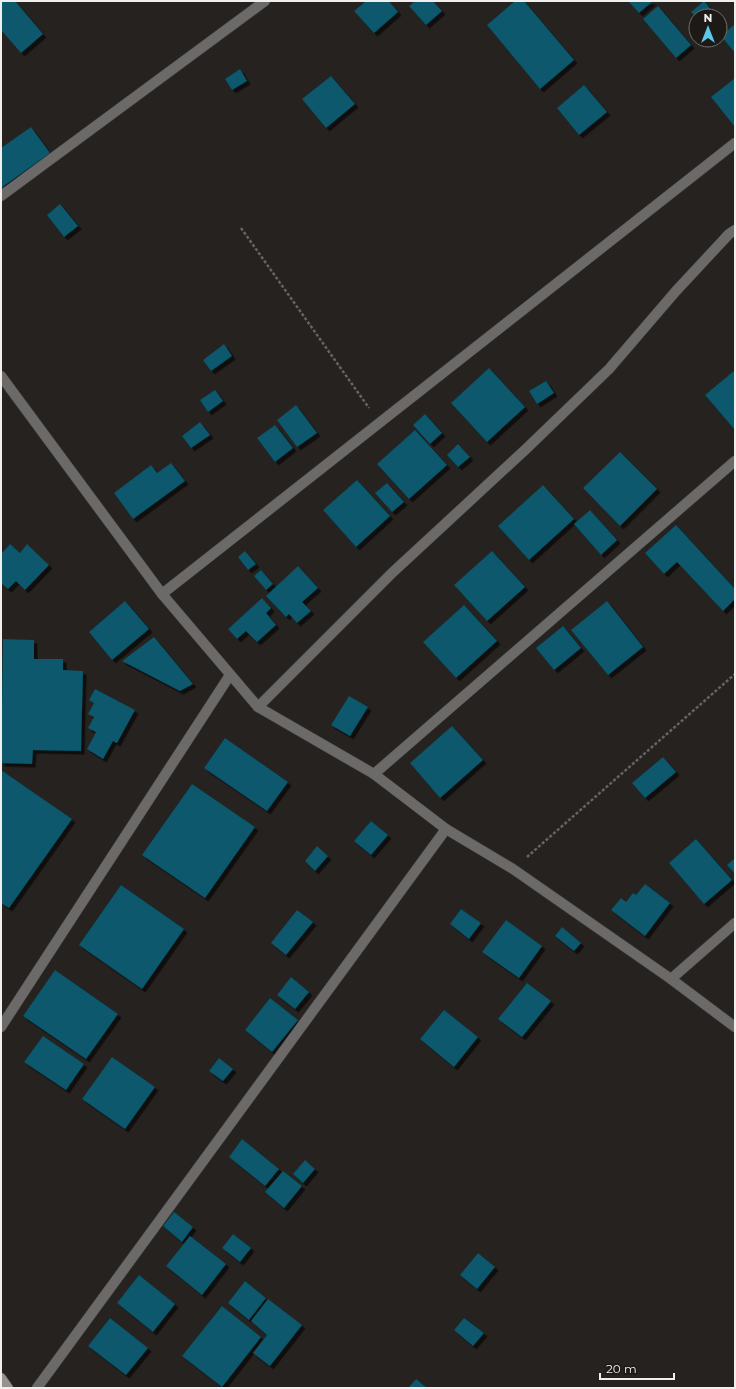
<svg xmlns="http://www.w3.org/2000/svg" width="736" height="1389" viewBox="0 0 736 1389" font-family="Montserrat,sans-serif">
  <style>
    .building { fill: #07586c; filter: url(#shadow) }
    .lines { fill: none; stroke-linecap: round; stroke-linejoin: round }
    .lane-casing { stroke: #423f3d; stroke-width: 11 }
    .street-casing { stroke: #423f3d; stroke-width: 11 }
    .secondary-casing { stroke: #423f3d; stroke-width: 11 }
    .path { stroke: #666361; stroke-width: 2.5; stroke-dasharray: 3 2; stroke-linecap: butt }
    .lane { stroke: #6c6a69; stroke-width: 10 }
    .street { stroke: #6c6a69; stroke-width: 10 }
    .secondary { stroke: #959290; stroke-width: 10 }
  </style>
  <defs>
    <filter id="shadow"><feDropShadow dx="3.5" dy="3.5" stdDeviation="0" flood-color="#0009"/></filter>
  </defs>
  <rect width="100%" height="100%" fill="#262220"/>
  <g class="building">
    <path d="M 1,1 L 15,1 L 43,34 L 21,53 L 1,30 Z"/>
    <path d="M 366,1 L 389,1 L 398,12 L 374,33 L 354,11 Z"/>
    <path d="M 415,1 L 433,1 L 442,11 L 426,25 L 409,6 Z"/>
    <path d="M 515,1 L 524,1 L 574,60 L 540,89 L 487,25 Z"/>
    <path d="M 628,1 L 653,1 L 639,13 Z"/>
    <path d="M 704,1 L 713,12 L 709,16 L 695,16 L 691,12 Z"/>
    <path d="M 658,6 L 691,45 L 676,58 L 643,19 Z"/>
    <path d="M 735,24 L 735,53 L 721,36 Z"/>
    <path d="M 240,69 L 247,81 L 232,90 L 225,79 Z"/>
    <path d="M 331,76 L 355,104 L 326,128 L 302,99 Z"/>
    <path d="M 735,78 L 735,127 L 711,97 Z"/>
    <path d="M 584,85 L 607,112 L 579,135 L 557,108 Z"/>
    <path d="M 31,127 L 50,153 L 1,188 L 1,148 Z"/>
    <path d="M 60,204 L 78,226 L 64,237 L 47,215 Z"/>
    <path d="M 224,344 L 232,356 L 211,371 L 203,360 Z"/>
    <path d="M 489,368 L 525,407 L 487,442 L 451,403 Z"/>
    <path d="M 735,370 L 735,430 L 705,395 Z"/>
    <path d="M 546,381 L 554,393 L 537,404 L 529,391 Z"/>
    <path d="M 215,390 L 223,401 L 208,412 L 200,400 Z"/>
    <path d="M 296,405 L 317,433 L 297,447 L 277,420 Z"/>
    <path d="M 425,414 L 442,433 L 430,444 L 413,425 Z"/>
    <path d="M 200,422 L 210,435 L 191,448 L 182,436 Z"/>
    <path d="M 275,425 L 293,448 L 275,462 L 257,438 Z"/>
    <path d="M 415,430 L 447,465 L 409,499 L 377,464 Z"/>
    <path d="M 458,444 L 470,457 L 458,467 L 447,455 Z"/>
    <path d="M 620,452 L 657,489 L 620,526 L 583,488 Z"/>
    <path d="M 171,463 L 185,481 L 133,519 L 114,493 L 151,465 L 157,473 Z"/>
    <path d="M 357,480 L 390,516 L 356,547 L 323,510 Z"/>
    <path d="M 387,483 L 404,502 L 392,512 L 375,493 Z"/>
    <path d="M 543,485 L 574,519 L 529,560 L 498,526 Z"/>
    <path d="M 590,510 L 617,540 L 601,555 L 574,524 Z"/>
    <path d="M 676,525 L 735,589 L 735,599 L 723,611 L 677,562 L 664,574 L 645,553 Z"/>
    <path d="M 10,544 L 20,553 L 27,544 L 49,565 L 25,590 L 16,581 L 8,589 L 1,583 L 1,554 Z"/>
    <path d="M 245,551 L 256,564 L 248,570 L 238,557 Z"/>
    <path d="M 492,551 L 525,587 L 487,621 L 454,585 Z"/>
    <path d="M 298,566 L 318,588 L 302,602 L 311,611 L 297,623 L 289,614 L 286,617 L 266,596 Z"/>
    <path d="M 261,570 L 273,584 L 266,590 L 254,576 Z"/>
    <path d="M 262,598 L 271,608 L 266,613 L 276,625 L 257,642 L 246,631 L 237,639 L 228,629 Z"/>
    <path d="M 125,601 L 149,629 L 112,660 L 89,632 Z"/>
    <path d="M 607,601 L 643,647 L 608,675 L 571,630 Z"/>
    <path d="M 464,605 L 497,641 L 456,678 L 423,642 Z"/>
    <path d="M 563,626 L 581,648 L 554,670 L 536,648 Z"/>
    <path d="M 154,637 L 193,684 L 180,691 L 122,661 Z"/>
    <path d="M 3,639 L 34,640 L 34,659 L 63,659 L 63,670 L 83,671 L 81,751 L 33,750 L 32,764 L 1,763 Z"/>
    <path d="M 95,689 L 135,710 L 117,743 L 113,741 L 103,759 L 87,749 L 96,732 L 88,728 L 94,717 L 88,714 L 94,703 L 89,700 Z"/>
    <path d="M 349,696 L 368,707 L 350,736 L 331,725 Z"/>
    <path d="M 452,726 L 483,760 L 440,798 L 410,763 Z"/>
    <path d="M 225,738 L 288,782 L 267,811 L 204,768 Z"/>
    <path d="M 663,757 L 676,772 L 645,798 L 632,783 Z"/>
    <path d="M 1,770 L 72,819 L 9,908 L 1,903 Z"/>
    <path d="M 192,784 L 255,827 L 205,898 L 142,855 Z"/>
    <path d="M 371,821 L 388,835 L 371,855 L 354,841 Z"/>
    <path d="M 696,839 L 732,880 L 704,904 L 669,863 Z"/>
    <path d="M 317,846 L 328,856 L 315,871 L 305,861 Z"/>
    <path d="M 735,858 L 735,874 L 727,865 Z"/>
    <path d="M 645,884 L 670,903 L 645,936 L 611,910 L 621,898 L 626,902 L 633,893 L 636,895 Z"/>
    <path d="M 121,885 L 184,929 L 142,989 L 79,945 Z"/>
    <path d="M 461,909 L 481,923 L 469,939 L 450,924 Z"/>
    <path d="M 297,910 L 313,922 L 286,955 L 271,943 Z"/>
    <path d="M 506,920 L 542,946 L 519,978 L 482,952 Z"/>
    <path d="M 562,927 L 581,943 L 574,951 L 555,936 Z"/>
    <path d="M 55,970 L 118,1014 L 86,1059 L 23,1016 Z"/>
    <path d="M 291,977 L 309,992 L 295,1009 L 277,995 Z"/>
    <path d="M 527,983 L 551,1001 L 522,1037 L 498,1019 Z"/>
    <path d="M 270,998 L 298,1020 L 272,1052 L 245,1030 Z"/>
    <path d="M 444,1010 L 478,1037 L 454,1067 L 420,1039 Z"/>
    <path d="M 43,1036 L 84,1064 L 66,1090 L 24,1062 Z"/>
    <path d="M 112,1057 L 155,1087 L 125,1129 L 82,1099 Z"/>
    <path d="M 219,1058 L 233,1069 L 223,1081 L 209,1071 Z"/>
    <path d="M 242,1139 L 279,1169 L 265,1186 L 229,1157 Z"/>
    <path d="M 305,1160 L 315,1169 L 303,1183 L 293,1174 Z"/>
    <path d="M 283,1171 L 302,1186 L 284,1208 L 265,1192 Z"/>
    <path d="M 174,1212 L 193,1227 L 182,1242 L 163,1226 Z"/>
    <path d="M 233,1234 L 251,1248 L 240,1262 L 222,1248 Z"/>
    <path d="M 190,1236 L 226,1264 L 202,1295 L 166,1266 Z"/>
    <path d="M 478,1253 L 495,1267 L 477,1289 L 460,1275 Z"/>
    <path d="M 139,1275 L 175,1304 L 153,1332 L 117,1303 Z"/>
    <path d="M 245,1281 L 266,1298 L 249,1320 L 228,1303 Z"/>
    <path d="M 268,1299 L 302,1325 L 270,1366 L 253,1353 L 267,1335 L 251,1321 Z"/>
    <path d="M 222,1306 L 261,1337 L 222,1387 L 182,1356 Z"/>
    <path d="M 110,1318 L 148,1348 L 126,1375 L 88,1346 Z"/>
    <path d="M 464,1318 L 484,1333 L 473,1346 L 454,1330 Z"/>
    <path d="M 416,1379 L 427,1388 L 408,1388 Z"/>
  </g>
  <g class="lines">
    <g class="lane-casing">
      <g id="lane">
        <path d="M 1,196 L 265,1"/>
        <path d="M 162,594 L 735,143"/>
        <path d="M 258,707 L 392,573 L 526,449 L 609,369 L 676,291 L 729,234 L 735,230"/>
        <path d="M 671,979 L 735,923"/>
        <path d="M 1,1027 L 230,675"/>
        <path d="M 37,1388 L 446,829"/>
      </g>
    </g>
    <g class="street-casing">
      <g id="street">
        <path d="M 1,376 L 162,594 L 258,707 L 374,774 L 446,829 L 513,869 L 671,979 L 735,1027"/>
        <path d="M 374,774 L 735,461"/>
      </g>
    </g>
    <g class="secondary-casing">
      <path id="secondary" d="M 1,1378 L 8,1388"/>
    </g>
    <g class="path">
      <path d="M 241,228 L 369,408"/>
      <path d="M 527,857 L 735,674"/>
    </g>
    <use href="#lane" class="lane"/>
    <use href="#street" class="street"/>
    <use href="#secondary" class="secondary"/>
  </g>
  <rect width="736" height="1389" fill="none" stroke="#f1efed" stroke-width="4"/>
  <g transform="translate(708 28)"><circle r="19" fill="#1d1917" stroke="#726f6d"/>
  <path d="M0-3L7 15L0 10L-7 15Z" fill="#5cc7e8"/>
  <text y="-6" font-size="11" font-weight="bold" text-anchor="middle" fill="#f1efed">N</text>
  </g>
  <path d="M600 1373v6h74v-6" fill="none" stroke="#f1efed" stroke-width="2"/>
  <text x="606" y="1373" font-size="12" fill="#f1efed" stroke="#1d1917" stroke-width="3" paint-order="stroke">20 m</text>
</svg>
